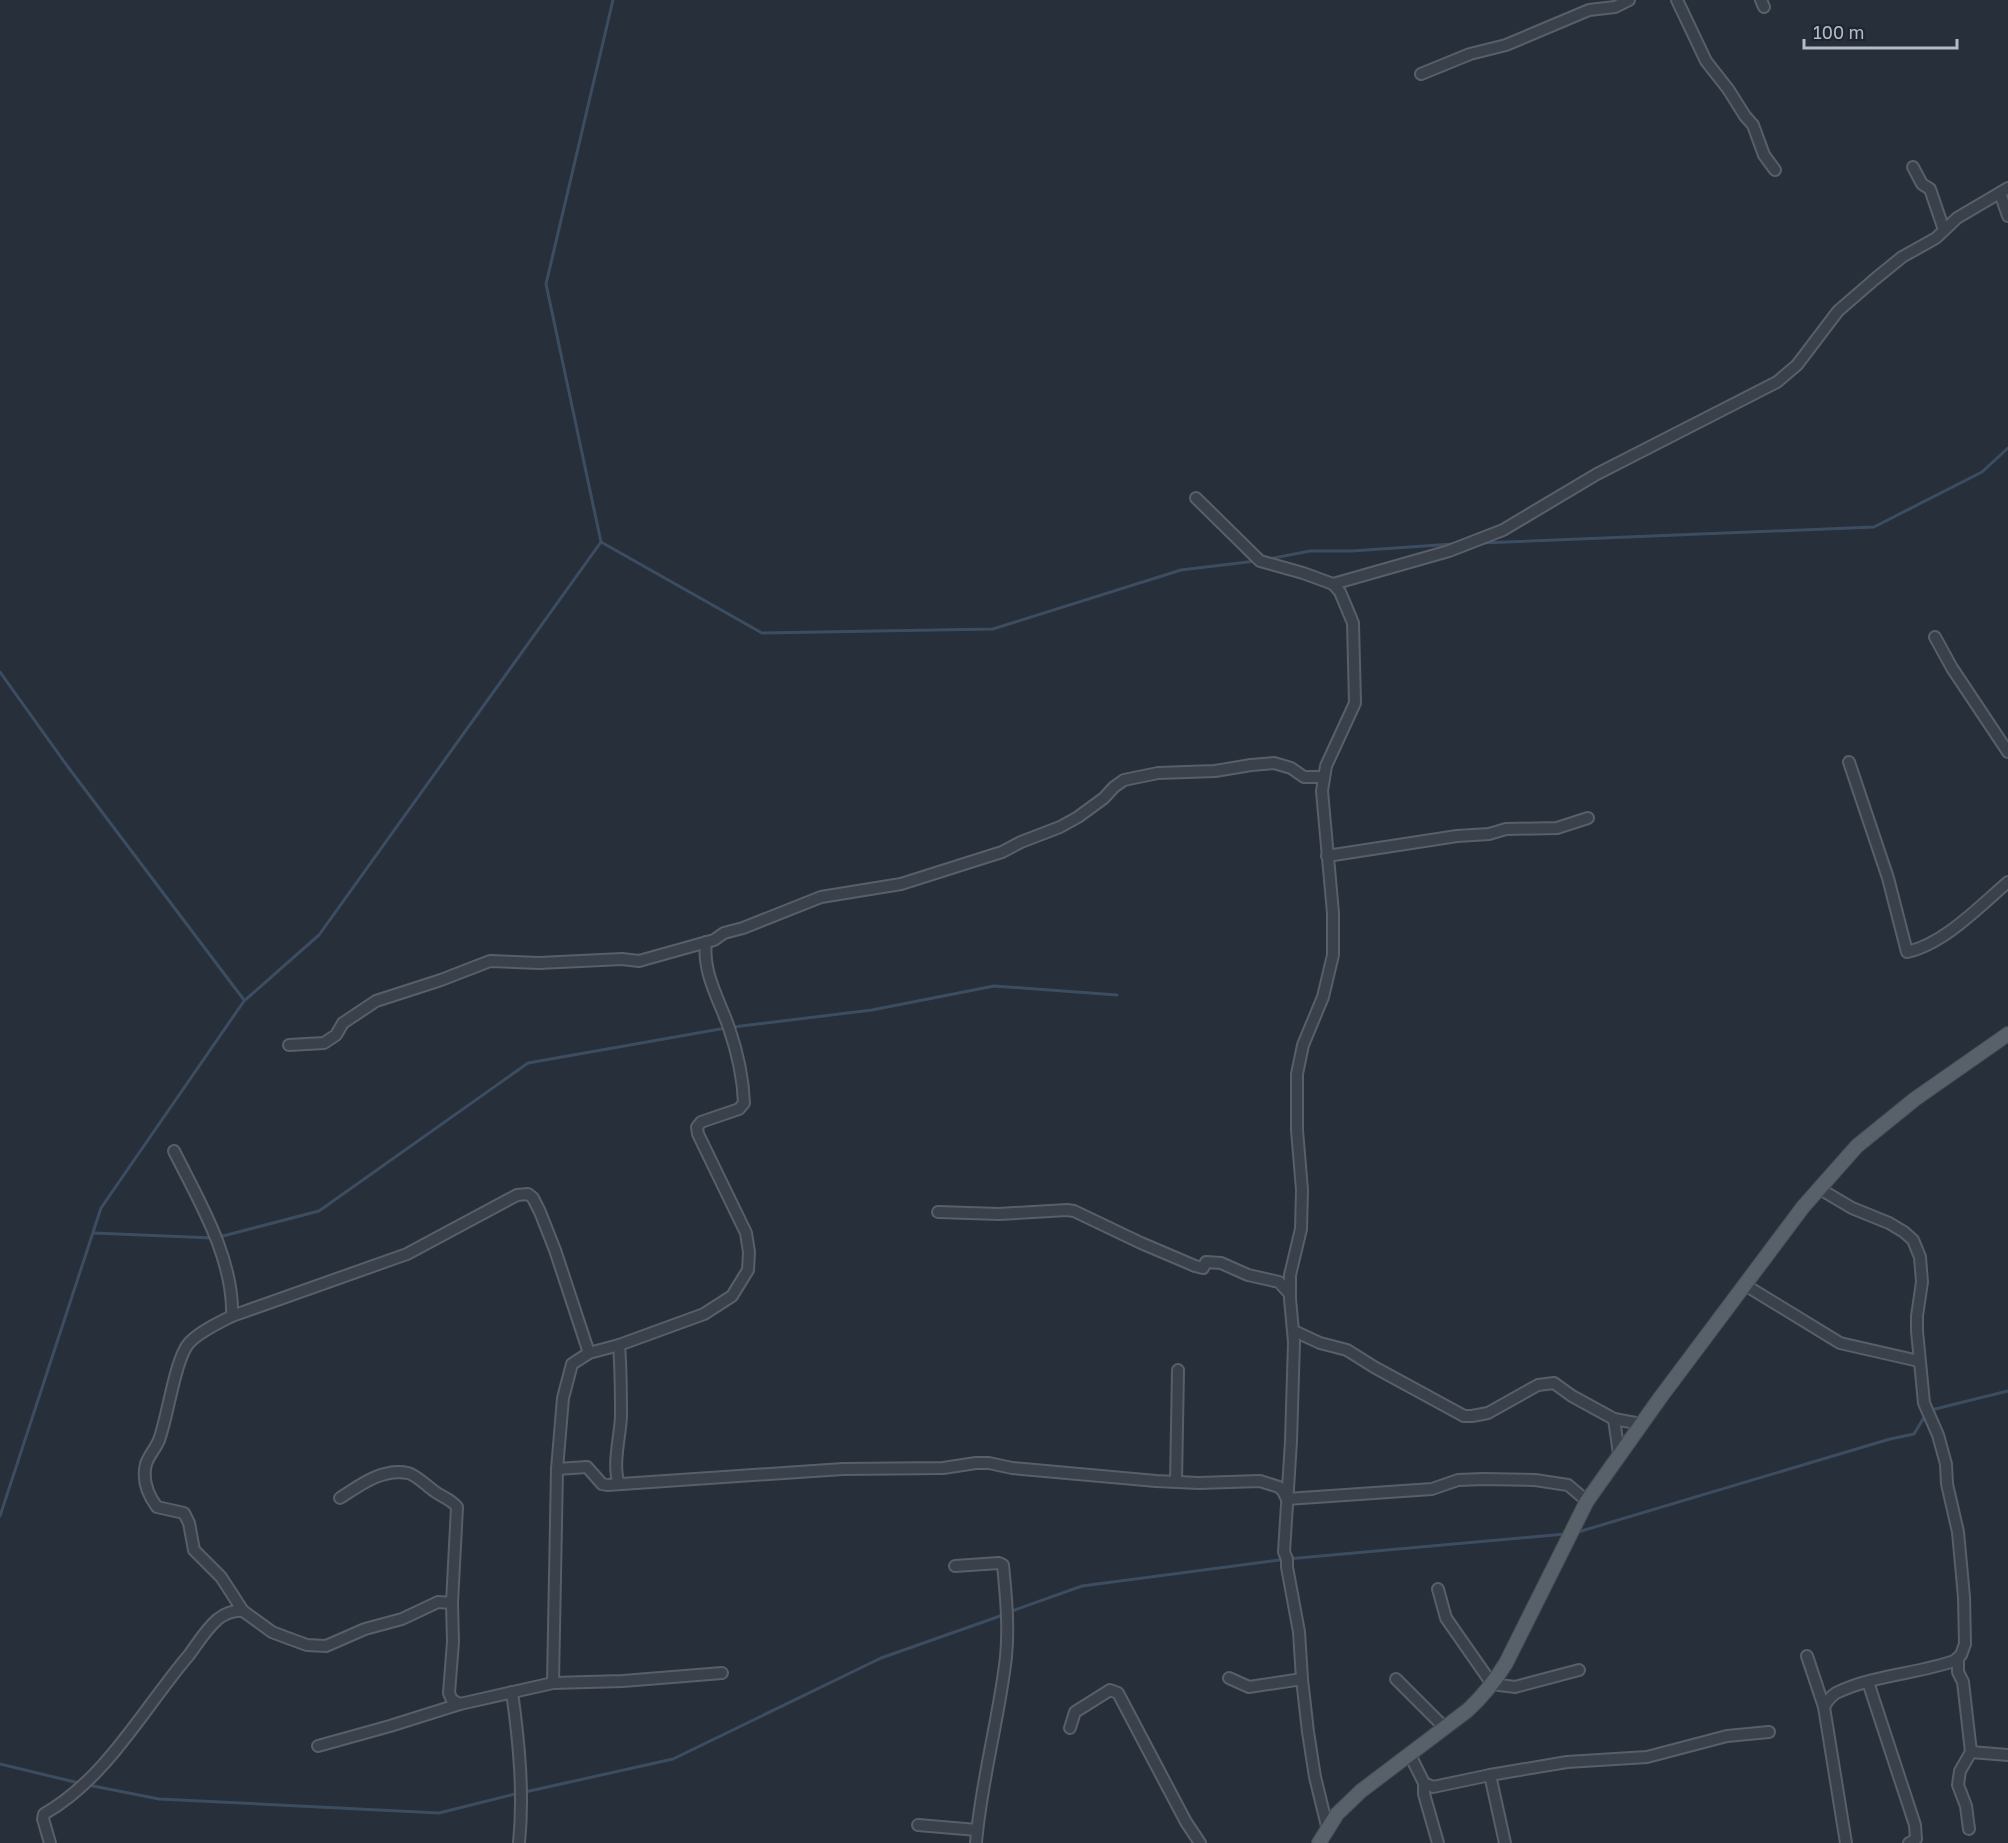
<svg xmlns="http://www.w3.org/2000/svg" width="2008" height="1843" viewBox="0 0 2008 1843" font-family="'Golos Text',sans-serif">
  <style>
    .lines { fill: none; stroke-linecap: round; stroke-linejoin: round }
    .stream { stroke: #3d4d61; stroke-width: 3 }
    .minor-casing { stroke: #585f69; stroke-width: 14 }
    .major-casing { stroke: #434a54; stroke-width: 16 }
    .minor { stroke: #3a414b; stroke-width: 10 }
    .major { stroke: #58606a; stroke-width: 14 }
  </style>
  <rect width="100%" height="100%" fill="#262f3a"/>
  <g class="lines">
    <g class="stream">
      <path d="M 601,542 L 762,633 L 993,629 L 1181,570 L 1256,561"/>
      <path d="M 1481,543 L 1874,527 L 1982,472 L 2008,448"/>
      <path d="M 1269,559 L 1310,551 L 1352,551 L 1453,544"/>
      <path d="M 0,672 L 68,767 L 244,1000"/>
      <path d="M 733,1027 L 872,1010 L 994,986 L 1117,995"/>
      <path d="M 94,1233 L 213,1238"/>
      <path d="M 219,1237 L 319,1211 L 528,1063 L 726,1028"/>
      <path d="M 1931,1410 L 2008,1391"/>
      <path d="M 0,1516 L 101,1208 L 244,1001 L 319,935 L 601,542 L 546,284 L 613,0"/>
      <path d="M 1578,1532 L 1890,1439 L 1914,1434 L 1926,1414"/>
      <path d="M 1009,1612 L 1082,1586 L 1287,1559 L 1565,1534"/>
      <path d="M 0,1764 L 79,1783"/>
      <path d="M 88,1785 L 159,1799 L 439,1813 L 519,1793"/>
      <path d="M 525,1792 L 673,1759 L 881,1658 L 1003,1615"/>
    </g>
    <g class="minor-casing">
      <g id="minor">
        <path d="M 1677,0 L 1706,61 L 1728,89 L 1745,116 L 1753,125 L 1764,155 L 1775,170"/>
        <path d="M 1761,0 L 1764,7"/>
        <path d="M 1421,74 L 1470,54 L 1506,45 L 1589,10 L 1615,7 L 1629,0"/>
        <path d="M 1913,167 L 1922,184 L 1930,189 L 1944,230"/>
        <path d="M 2000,193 L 2008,216"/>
        <path d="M 1196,498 L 1260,561 L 1303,573 L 1333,584 L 1340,592 L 1353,623 L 1355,703 L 1326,766 L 1322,791 L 1333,913 L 1333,955 L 1323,997 L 1303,1045 L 1297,1074 L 1297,1130 L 1302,1190 L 1301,1229 L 1290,1275 L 1290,1299 L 1294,1342 L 1291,1441 L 1284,1552 L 1287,1559 L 1287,1567 L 1299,1632 L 1302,1679 L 1308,1732 L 1315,1777 L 1328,1830"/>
        <path d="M 1333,584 L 1449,551 L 1503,530 L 1597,474 L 1777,382 L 1797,365 L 1838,311 L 1875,279 L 1902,257 L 1936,238 L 1957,218 L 2008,188"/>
        <path d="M 1935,637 L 1952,668 L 2008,752"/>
        <path d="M 1849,762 L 1888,878 L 1907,952 C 1944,944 1980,906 2008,882"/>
        <path d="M 1327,856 L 1457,836 L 1489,834 L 1506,829 L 1557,828 L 1588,818"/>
        <path d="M 289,1045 L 324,1043 L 336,1035 L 343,1023 L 376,1001 L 441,980 L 490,961 L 539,963 L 622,959 L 639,961 L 714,940 L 724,933 L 743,928 L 821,897 L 901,884 L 1002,852 L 1021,842 L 1060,827 L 1078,817 L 1104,798 L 1114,787 L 1124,780 L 1158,773 L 1215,771 L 1251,765 L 1274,763 L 1291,768 L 1304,777 L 1324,777"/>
        <path d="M 174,1151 C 199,1201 234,1259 232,1316 C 218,1323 199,1332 189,1343 C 175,1359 168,1416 159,1440 C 156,1448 149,1455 146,1464 C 142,1480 148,1495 157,1507 L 184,1513 L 189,1523 L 194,1550 L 221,1577 L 243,1611 L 272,1632 L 285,1637 L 307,1645 L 326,1646 L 365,1629 L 402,1619 L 438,1602 L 452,1603"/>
        <path d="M 1820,1189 L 1852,1208 L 1889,1223 L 1904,1232 L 1913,1240 L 1920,1257 L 1922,1282 L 1917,1316 L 1917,1331 L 1924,1403 L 1938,1435 L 1946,1464 L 1947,1484 L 1958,1532 L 1964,1597 L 1965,1644 L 1961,1655 L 1954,1661 C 1916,1674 1873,1675 1836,1693 C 1830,1697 1827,1701 1824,1707"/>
        <path d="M 938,1212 L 999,1214 L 1067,1210 L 1074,1211 L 1141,1243 L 1195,1266 L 1203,1268 L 1206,1262 L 1221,1263 L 1248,1275 L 1279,1282 L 1290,1294"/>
        <path d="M 1745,1285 L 1840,1343 L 1919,1361"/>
        <path d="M 232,1316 L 407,1254 L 517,1195 L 528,1194 L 533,1198 L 540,1212 L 555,1250 L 589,1353"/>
        <path d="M 1294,1331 L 1320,1343 L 1347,1350 L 1374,1367 L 1464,1416 L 1472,1416 L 1488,1413 L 1538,1385 L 1554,1383 L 1572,1396 L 1614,1419 L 1641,1424"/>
        <path d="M 1614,1419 L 1619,1454"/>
        <path d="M 557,1469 L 587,1467 L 602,1484 L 607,1485 L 843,1469 L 943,1468 L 976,1463 L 989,1463 L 1012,1468 L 1156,1481 L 1199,1483 L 1260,1481 L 1279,1487 L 1283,1491 L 1287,1499 L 1432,1489 L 1458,1480 L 1483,1479 L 1535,1480 L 1568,1485 L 1587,1501"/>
        <path d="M 1176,1482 L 1178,1370"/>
        <path d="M 619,1484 C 612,1466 620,1437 621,1417 C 621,1393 621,1370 619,1345"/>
        <path d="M 340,1498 C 360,1485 382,1468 408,1473 C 416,1475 427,1486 434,1491 C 442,1497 451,1499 457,1507 L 452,1603 L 453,1642 L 449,1693 L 452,1700 L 460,1704"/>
        <path d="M 955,1566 L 999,1563 L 1003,1565 C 1006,1595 1009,1627 1006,1657 C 999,1719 981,1781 976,1843"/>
        <path d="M 1438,1589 L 1446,1618 L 1492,1684 L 1515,1687 L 1579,1670"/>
        <path d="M 1807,1656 L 1824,1707 L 1846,1843"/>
        <path d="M 1958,1659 L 1958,1672 L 1963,1682 L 1971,1752 L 1960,1771 L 1958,1785 L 1966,1806 L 1969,1829"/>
        <path d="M 1229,1678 L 1249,1687 L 1302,1679"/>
        <path d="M 1396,1679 L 1445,1728"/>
        <path d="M 1868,1682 L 1915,1825 L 1916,1839 L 1909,1843"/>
        <path d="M 553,1683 L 557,1469 L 563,1398 L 572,1364 L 589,1353 L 619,1345 L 704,1314 L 732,1296 L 748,1270 L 749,1252 L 746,1233 L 698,1134 L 697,1127 L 701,1122 L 739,1109 L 744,1103 C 743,1078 737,1051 729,1028 C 720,1001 702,973 706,942"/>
        <path d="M 512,1692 C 519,1742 524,1793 519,1843"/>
        <path d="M 1070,1728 L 1075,1712 L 1110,1690 L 1118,1693 L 1186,1822 L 1200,1843"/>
        <path d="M 318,1746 L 390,1726 L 460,1704 L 553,1683 L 623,1681 L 722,1673"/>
        <path d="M 1971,1752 L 2008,1755"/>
        <path d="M 1410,1755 L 1424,1783 L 1433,1787 L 1490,1775 L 1567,1762 L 1647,1757 L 1727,1736 L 1769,1732"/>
        <path d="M 1490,1775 L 1505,1843"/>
        <path d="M 1424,1783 L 1424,1794 L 1438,1843"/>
        <path d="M 918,1825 L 977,1830"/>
        <path d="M 50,1843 L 43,1819 L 44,1814 C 107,1778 143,1709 189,1655 C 198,1643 206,1629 218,1619 C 226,1613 233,1610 243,1611"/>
      </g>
    </g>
    <g class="major-casing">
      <path id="major" d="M 1319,1843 L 1337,1814 L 1361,1791 L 1468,1710 C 1483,1696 1495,1681 1506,1663 L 1587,1501 L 1660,1398 L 1803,1207 L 1857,1146 L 1915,1099 L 2008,1034"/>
    </g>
    <use href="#minor" class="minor"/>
    <use href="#major" class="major"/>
  </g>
  <path d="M1804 39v9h153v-9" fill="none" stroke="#b5bcc6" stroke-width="3"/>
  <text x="1813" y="39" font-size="18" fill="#b5bcc6" stroke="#1f2630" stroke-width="4.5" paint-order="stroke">100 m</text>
</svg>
